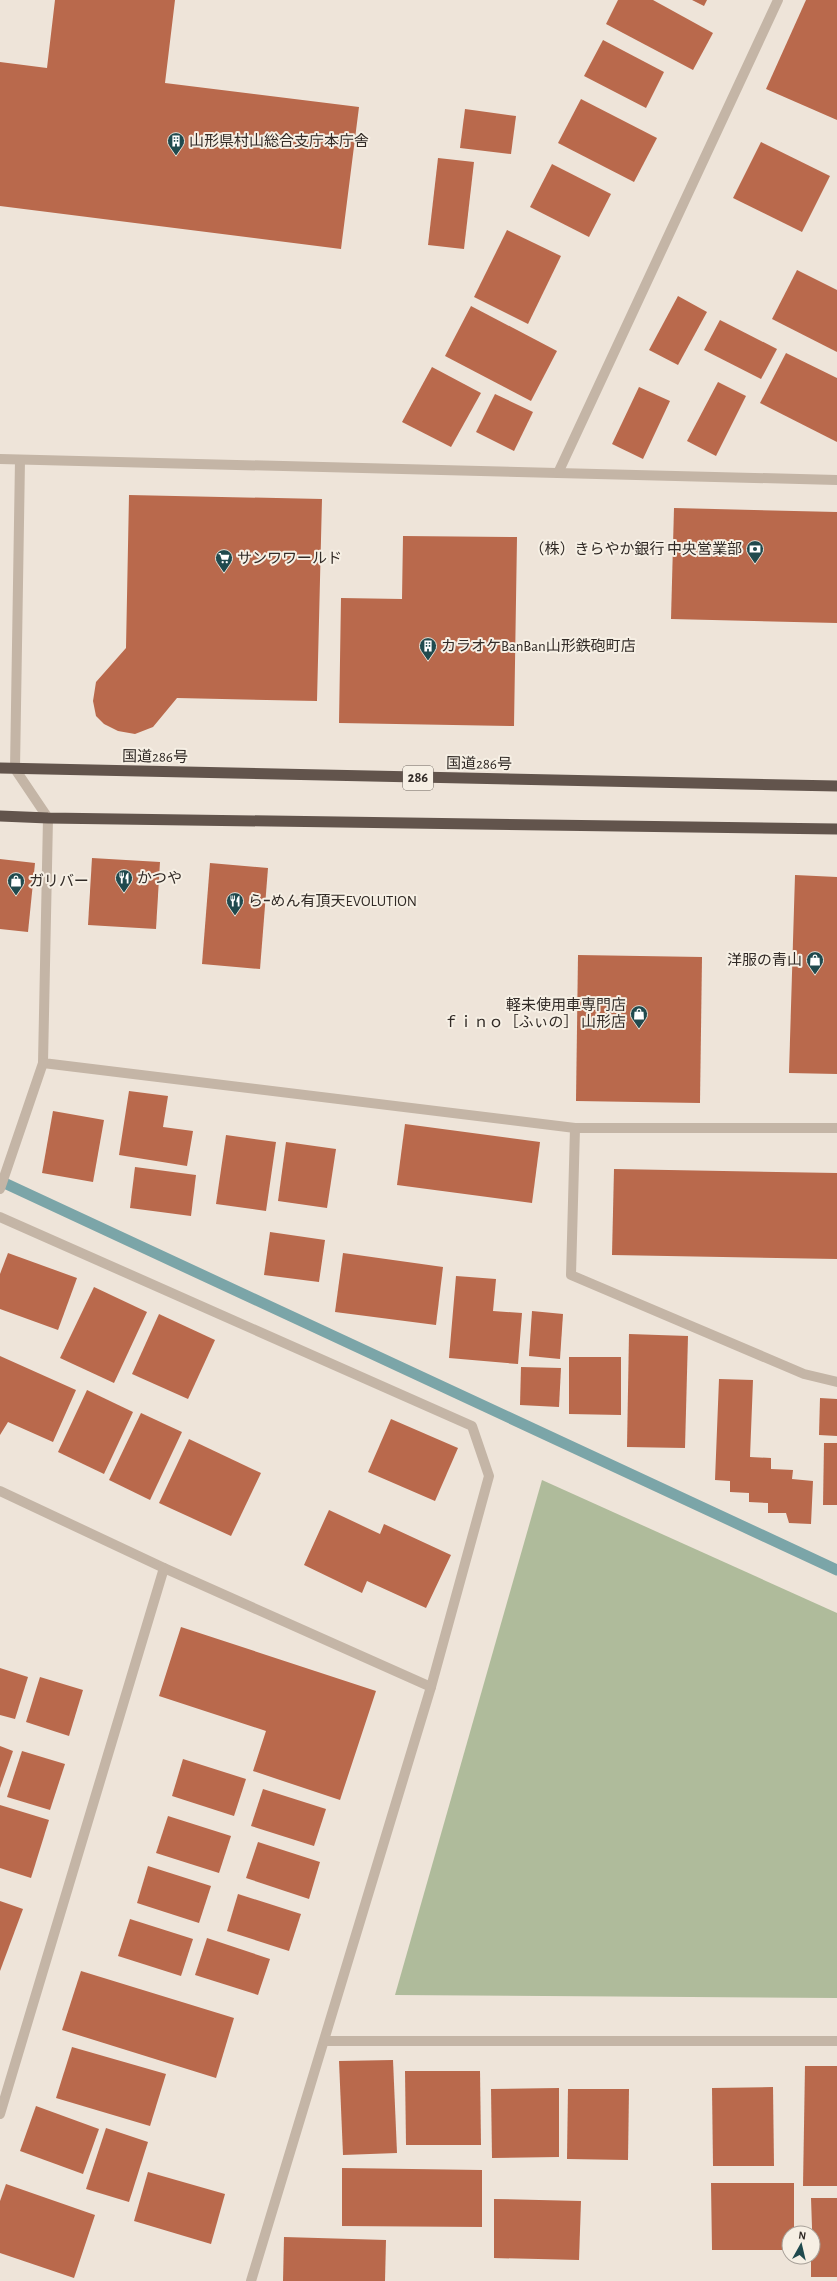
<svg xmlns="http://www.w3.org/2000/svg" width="837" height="2281" viewBox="0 0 837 2281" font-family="'Alegreya Sans','Noto Sans JP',sans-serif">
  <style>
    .green { fill: #afbb9b }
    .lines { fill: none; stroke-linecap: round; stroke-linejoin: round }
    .stream { stroke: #7ba5a8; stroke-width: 11 }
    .building { fill: #b9694c }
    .service { stroke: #c4b5a6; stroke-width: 10 }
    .minor { stroke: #c4b5a6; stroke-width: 10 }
    .trunk { stroke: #62544c; stroke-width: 11 }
    .labels { text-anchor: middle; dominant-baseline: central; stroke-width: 4; stroke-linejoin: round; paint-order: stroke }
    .shield { fill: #f6efe4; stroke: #6c655f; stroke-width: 1 }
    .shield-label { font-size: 14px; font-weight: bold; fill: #312a26 }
    .poi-label { font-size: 15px; fill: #312a26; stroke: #f6efe4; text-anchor: start }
    .street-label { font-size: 15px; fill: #312a26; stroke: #f6efe4 }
  </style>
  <rect width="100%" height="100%" fill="#eee4d9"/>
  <path class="green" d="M 542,1480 L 837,1613 L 837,1998 L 395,1995 Z"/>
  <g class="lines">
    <path class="stream" d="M 0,1181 L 837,1570"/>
  </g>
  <g class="building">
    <path d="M 55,0 L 175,0 L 165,83 L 359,107 L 341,249 L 0,206 L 0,62 L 47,68 Z"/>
    <path d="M 618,0 L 653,0 L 713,33 L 693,70 L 606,24 Z"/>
    <path d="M 692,0 L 707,0 L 704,6 Z"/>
    <path d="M 806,0 L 837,0 L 837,120 L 766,89 Z"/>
    <path d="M 603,40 L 664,72 L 646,108 L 584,76 Z"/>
    <path d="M 581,99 L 657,138 L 634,182 L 558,143 Z"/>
    <path d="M 465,109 L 516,116 L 511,154 L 460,148 Z"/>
    <path d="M 761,142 L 830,176 L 802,232 L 733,198 Z"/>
    <path d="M 438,158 L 474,162 L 464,249 L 428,245 Z"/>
    <path d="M 552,164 L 611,194 L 589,237 L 530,207 Z"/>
    <path d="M 507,230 L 561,256 L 528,324 L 474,297 Z"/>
    <path d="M 797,270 L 837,290 L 837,352 L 772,319 Z"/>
    <path d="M 678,296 L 707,312 L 678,365 L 649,350 Z"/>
    <path d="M 471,306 L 557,351 L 531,401 L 445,356 Z"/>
    <path d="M 720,320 L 777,349 L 761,379 L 704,350 Z"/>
    <path d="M 786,353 L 837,378 L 837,442 L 760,403 Z"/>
    <path d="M 432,367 L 481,393 L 451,447 L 402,422 Z"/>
    <path d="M 718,382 L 746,396 L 716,456 L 687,441 Z"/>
    <path d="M 639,387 L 670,401 L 643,459 L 612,444 Z"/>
    <path d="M 495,394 L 533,412 L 514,451 L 476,432 Z"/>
    <path d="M 129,495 L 322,499 L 317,701 L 177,698 L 153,727 L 135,734 L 118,731 L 104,724 L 96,716 L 93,701 L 96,682 L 126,648 Z"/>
    <path d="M 674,508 L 837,512 L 837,623 L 671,619 Z"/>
    <path d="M 403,536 L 517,537 L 514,726 L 339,723 L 341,598 L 402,599 Z"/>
    <path d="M 92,858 L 160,862 L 156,929 L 88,925 Z"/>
    <path d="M 0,859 L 35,863 L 28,932 L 0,929 Z"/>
    <path d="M 210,863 L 268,868 L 260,969 L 202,964 Z"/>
    <path d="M 795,875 L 837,877 L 837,1074 L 789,1073 Z"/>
    <path d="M 578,955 L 702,957 L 700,1103 L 576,1101 Z"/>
    <path d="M 129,1091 L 168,1096 L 163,1127 L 193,1131 L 187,1166 L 119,1155 Z"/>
    <path d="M 53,1111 L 104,1120 L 93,1182 L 42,1173 Z"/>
    <path d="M 405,1124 L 540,1142 L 532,1203 L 397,1185 Z"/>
    <path d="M 226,1135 L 276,1142 L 266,1211 L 216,1204 Z"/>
    <path d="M 286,1142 L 336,1149 L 327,1208 L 278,1201 Z"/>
    <path d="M 135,1167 L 196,1175 L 191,1216 L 130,1208 Z"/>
    <path d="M 614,1169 L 837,1173 L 837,1259 L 612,1255 Z"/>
    <path d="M 270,1232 L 325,1240 L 319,1282 L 264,1275 Z"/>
    <path d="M 8,1253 L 77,1278 L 58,1330 L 0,1309 L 0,1274 Z"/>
    <path d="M 343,1253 L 443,1267 L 436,1325 L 335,1312 Z"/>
    <path d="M 456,1276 L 496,1279 L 493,1311 L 522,1313 L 518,1364 L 449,1358 Z"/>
    <path d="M 94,1287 L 147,1312 L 114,1383 L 60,1358 Z"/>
    <path d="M 532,1311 L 563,1314 L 560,1359 L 529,1356 Z"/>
    <path d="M 159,1314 L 215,1340 L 188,1399 L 132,1374 Z"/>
    <path d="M 629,1334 L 688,1336 L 685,1448 L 627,1447 Z"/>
    <path d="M 0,1356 L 76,1390 L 53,1442 L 8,1422 L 0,1435 Z"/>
    <path d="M 569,1357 L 621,1357 L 621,1415 L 569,1414 Z"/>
    <path d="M 521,1367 L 561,1368 L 559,1407 L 520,1405 Z"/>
    <path d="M 719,1379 L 753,1380 L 750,1457 L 771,1458 L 771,1469 L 793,1470 L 792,1479 L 813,1481 L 811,1524 L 789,1523 L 786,1513 L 768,1513 L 768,1503 L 749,1502 L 749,1493 L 730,1492 L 730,1481 L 715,1480 Z"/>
    <path d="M 87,1390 L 133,1412 L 104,1474 L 58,1452 Z"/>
    <path d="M 820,1398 L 837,1399 L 837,1436 L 819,1435 Z"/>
    <path d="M 141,1413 L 182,1432 L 150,1500 L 109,1480 Z"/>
    <path d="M 391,1419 L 458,1448 L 435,1501 L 368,1472 Z"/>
    <path d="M 189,1439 L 261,1473 L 231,1536 L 159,1503 Z"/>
    <path d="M 824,1443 L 837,1443 L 837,1505 L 823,1505 Z"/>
    <path d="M 329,1510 L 380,1534 L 384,1524 L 451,1555 L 426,1608 L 367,1581 L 362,1593 L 304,1565 Z"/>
    <path d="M 181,1627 L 376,1691 L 340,1800 L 253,1771 L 266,1731 L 159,1696 Z"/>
    <path d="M 0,1668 L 28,1677 L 15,1719 L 0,1715 Z"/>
    <path d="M 40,1677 L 83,1690 L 69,1736 L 26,1722 Z"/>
    <path d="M 0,1746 L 13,1751 L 0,1788 Z"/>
    <path d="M 22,1751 L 65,1764 L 50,1810 L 7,1797 Z"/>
    <path d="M 183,1759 L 246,1779 L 234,1816 L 172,1796 Z"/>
    <path d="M 263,1789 L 326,1809 L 314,1846 L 251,1826 Z"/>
    <path d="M 0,1805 L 49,1820 L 31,1878 L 0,1868 Z"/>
    <path d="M 168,1816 L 231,1836 L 219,1873 L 156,1853 Z"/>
    <path d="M 258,1842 L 320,1862 L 309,1899 L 246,1878 Z"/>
    <path d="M 148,1866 L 211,1886 L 199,1923 L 137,1903 Z"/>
    <path d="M 238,1894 L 301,1914 L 289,1951 L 227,1931 Z"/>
    <path d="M 0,1901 L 23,1909 L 0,1971 Z"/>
    <path d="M 130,1919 L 193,1939 L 181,1976 L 118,1956 Z"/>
    <path d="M 207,1938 L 270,1959 L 258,1995 L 195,1975 Z"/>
    <path d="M 81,1971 L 234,2018 L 216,2078 L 62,2030 Z"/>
    <path d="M 72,2047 L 166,2074 L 150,2126 L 56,2098 Z"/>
    <path d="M 393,2060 L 397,2153 L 343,2155 L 339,2061 Z"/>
    <path d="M 805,2066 L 837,2066 L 837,2186 L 803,2186 Z"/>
    <path d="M 405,2071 L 480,2071 L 481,2145 L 406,2145 Z"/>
    <path d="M 773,2087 L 774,2166 L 713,2166 L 712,2088 Z"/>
    <path d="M 559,2088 L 559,2157 L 492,2158 L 491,2089 Z"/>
    <path d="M 568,2089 L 629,2089 L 628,2160 L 567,2159 Z"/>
    <path d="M 36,2106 L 99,2129 L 83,2174 L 20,2151 Z"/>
    <path d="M 106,2128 L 148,2142 L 129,2202 L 86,2189 Z"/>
    <path d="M 342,2168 L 482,2170 L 482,2227 L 342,2226 Z"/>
    <path d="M 148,2172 L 225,2194 L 211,2244 L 134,2221 Z"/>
    <path d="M 711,2183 L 794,2183 L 794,2233 L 789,2233 L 789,2250 L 712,2250 Z"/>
    <path d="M 6,2184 L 95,2215 L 74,2278 L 0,2253 L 0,2201 Z"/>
    <path d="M 811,2198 L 837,2198 L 837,2277 L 811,2277 L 811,2257 L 813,2257 Z"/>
    <path d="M 494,2199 L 581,2201 L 579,2260 L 494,2258 Z"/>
    <path d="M 284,2237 L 386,2240 L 385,2281 L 283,2281 Z"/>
  </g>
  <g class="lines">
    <g class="service">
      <path d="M 0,459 L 837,480"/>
      <path d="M 558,473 L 778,0"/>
      <path d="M 48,818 L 43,1063 L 575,1128 L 837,1128"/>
      <path d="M 575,1128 L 571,1275 L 804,1374 L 837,1382"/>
      <path d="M 0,1189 L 43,1063"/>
      <path d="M 0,1217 L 472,1426 L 489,1476 L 431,1687 L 251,2281"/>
      <path d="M 0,1491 L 164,1568 L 431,1687"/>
      <path d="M 325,2041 L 837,2041"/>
      <path d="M 0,2114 L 164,1568"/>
    </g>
    <path class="minor" d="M 20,460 L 15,769 L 48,818"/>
    <g class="trunk">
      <path d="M 0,768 L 837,786"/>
      <path d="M 0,816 L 48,818 L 837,829"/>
    </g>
  </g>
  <defs>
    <g id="building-pin" transform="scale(0.9)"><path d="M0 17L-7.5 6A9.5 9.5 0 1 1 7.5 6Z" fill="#204a4e" stroke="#f6efe4"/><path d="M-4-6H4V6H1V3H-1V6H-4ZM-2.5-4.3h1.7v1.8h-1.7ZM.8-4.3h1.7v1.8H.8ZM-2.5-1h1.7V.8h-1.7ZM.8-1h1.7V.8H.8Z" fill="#fff"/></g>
    <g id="bank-pin" transform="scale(0.9)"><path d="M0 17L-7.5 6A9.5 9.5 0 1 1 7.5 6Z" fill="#204a4e" stroke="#f6efe4"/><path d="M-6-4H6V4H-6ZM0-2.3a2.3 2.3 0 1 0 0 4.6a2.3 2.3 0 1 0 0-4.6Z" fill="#fff"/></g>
    <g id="supermarket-pin" transform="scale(0.9)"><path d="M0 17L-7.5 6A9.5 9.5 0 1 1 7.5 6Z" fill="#204a4e" stroke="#f6efe4"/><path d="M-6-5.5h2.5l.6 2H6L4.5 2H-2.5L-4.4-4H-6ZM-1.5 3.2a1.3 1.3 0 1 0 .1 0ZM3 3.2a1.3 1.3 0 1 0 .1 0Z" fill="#fff"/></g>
    <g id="restaurant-pin" transform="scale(0.9)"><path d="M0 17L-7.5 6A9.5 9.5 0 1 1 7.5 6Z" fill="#204a4e" stroke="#f6efe4"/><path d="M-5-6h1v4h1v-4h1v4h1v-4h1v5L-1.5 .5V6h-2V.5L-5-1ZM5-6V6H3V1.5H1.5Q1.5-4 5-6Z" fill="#fff"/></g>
    <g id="shop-pin" transform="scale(0.9)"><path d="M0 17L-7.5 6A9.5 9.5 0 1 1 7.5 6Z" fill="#204a4e" stroke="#f6efe4"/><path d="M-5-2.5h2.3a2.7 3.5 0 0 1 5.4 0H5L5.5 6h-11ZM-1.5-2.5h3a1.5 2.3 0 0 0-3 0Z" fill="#fff"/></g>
  </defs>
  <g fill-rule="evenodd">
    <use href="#building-pin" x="176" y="141"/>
    <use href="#bank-pin" x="755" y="549"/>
    <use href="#supermarket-pin" x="224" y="558"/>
    <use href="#building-pin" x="428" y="646"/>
    <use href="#restaurant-pin" x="124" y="878"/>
    <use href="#shop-pin" x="16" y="881"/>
    <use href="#restaurant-pin" x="235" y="901"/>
    <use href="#shop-pin" x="815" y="960"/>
    <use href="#shop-pin" x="639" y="1014"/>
  </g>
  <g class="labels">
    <rect class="shield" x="403" y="766" width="30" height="24" rx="3"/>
    <g class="shield-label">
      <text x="418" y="778">286</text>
    </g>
    <g class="poi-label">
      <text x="189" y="141">山形県村山総合支庁本庁舎</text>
      <text x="742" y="549" text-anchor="end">（株）きらやか銀行 中央営業部</text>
      <text x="237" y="558">サンワワールド</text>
      <text x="441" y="646">カラオケBanBan山形鉄砲町店</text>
      <text x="137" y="878">かつや</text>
      <text x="29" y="881">ガリバー</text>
      <text x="248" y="901">らｰめん有頂天EVOLUTION</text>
      <text x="802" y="960" text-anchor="end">洋服の青山</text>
      <text x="626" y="1005" text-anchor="end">軽未使用車専門店<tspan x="626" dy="17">ｆｉｎｏ［ふぃの］ 山形店</tspan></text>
    </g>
    <g class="street-label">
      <text transform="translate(155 757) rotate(1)">国道286号</text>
      <text transform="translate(479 764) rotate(1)">国道286号</text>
    </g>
  </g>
  <g transform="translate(801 2245) rotate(8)"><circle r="19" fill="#f6efe4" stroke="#a7a098"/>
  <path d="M0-3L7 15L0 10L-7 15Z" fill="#204a4e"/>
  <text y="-6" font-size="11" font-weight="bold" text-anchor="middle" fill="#312a26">N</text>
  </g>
</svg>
